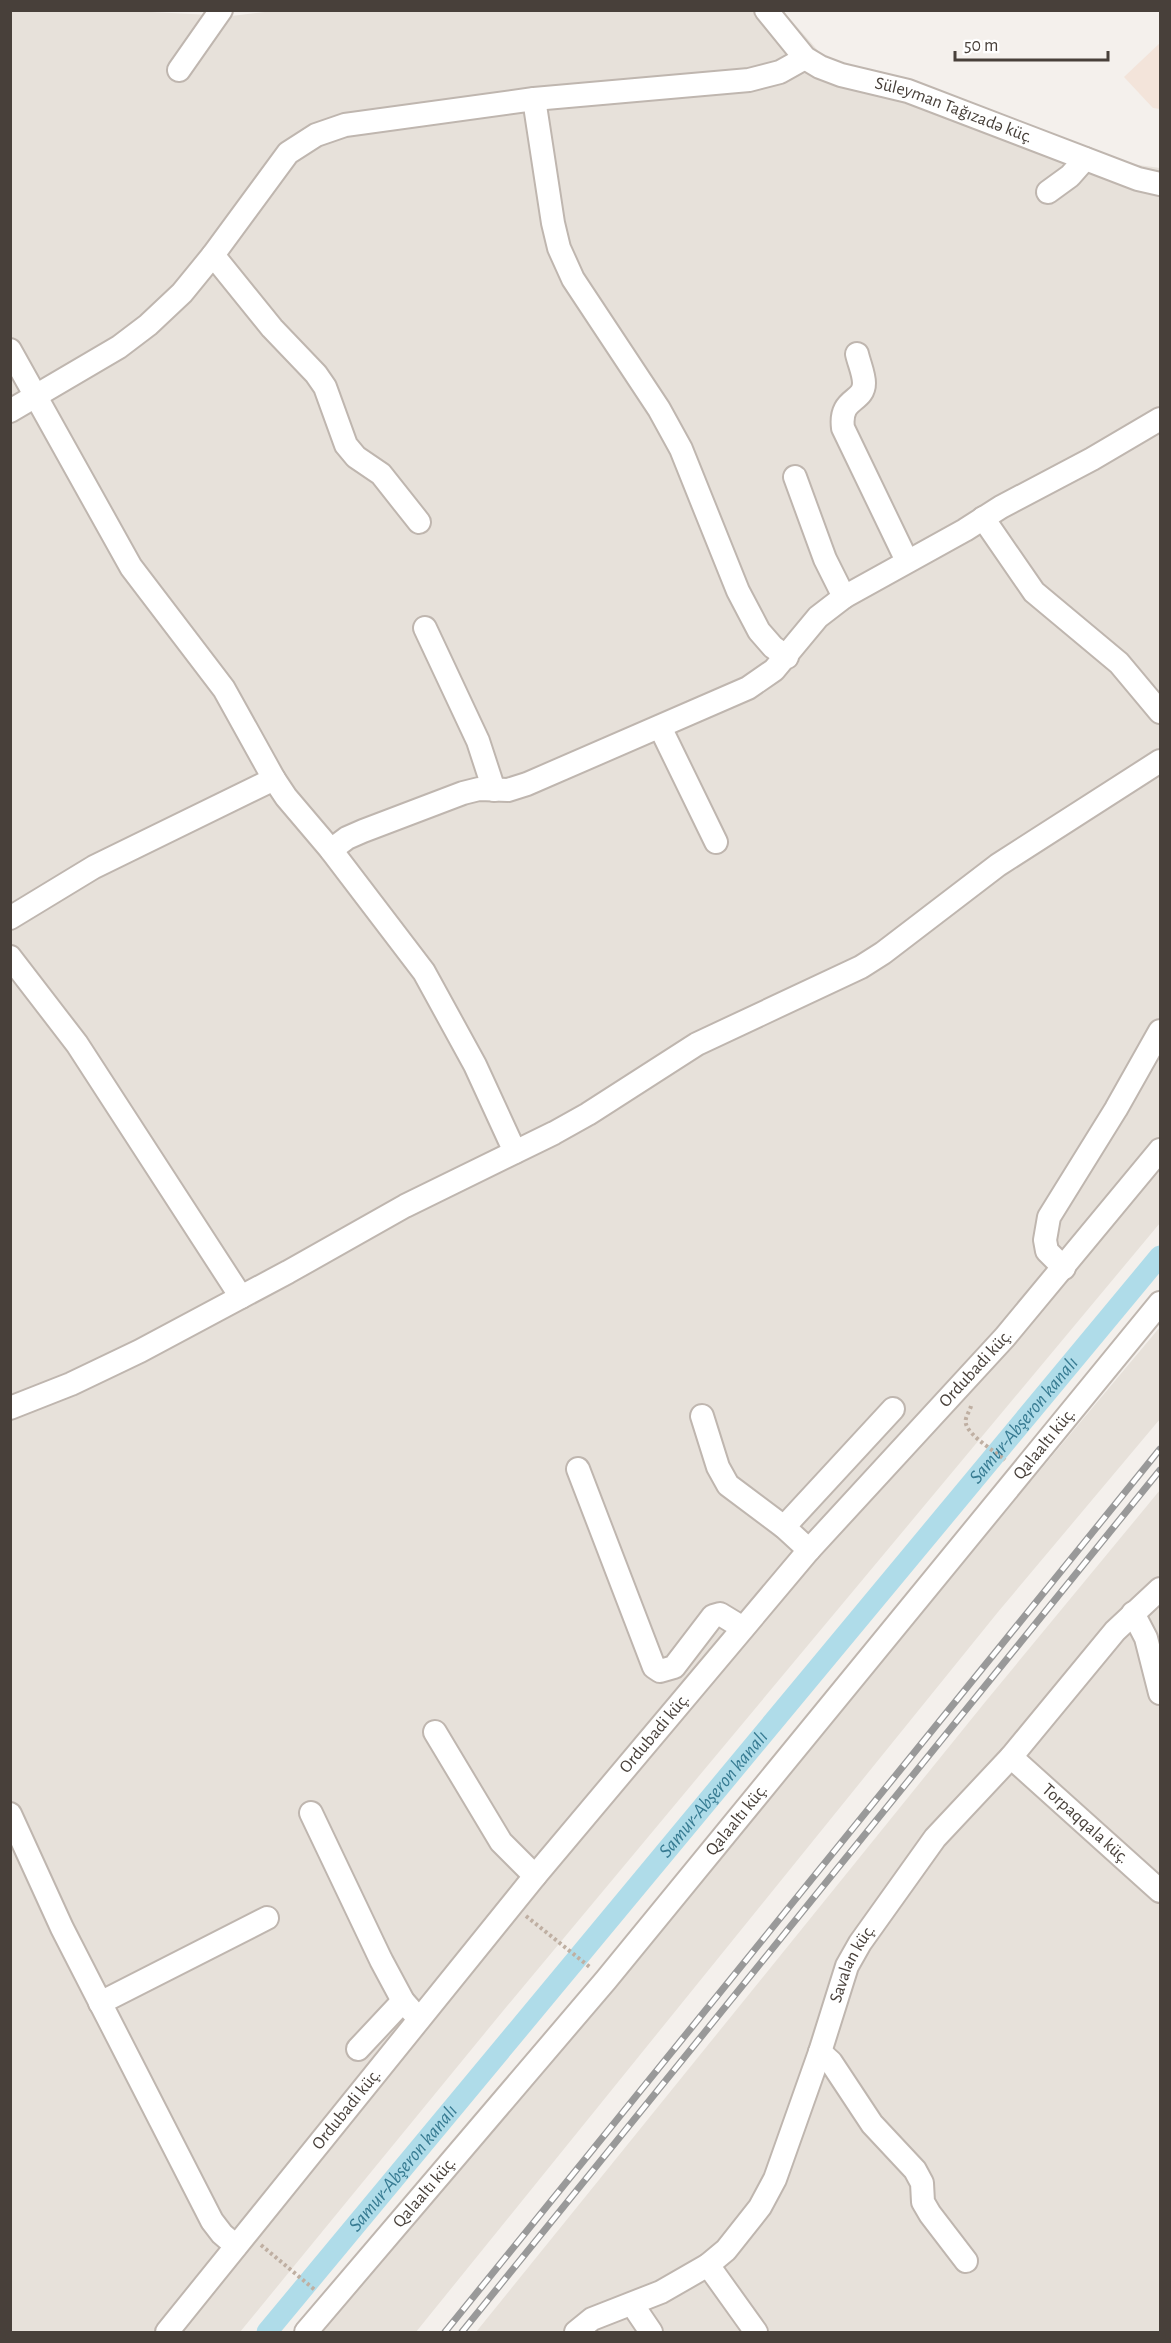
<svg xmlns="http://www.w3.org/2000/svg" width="1171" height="2343" viewBox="0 0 1171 2343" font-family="'Alegreya Sans',sans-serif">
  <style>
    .residential { fill: #e7e1da }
    .commercial { fill: #f3e4da }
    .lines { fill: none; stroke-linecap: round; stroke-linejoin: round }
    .canal { stroke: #afdce9; stroke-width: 21 }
    .minor-casing { stroke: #bfb6af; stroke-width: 26 }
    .path { stroke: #bfafa2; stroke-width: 4; stroke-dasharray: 3 3; stroke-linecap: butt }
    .minor { stroke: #fff; stroke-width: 22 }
    .rail-casing { stroke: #999; stroke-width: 7 }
    .rail { stroke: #fff; stroke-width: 4.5; stroke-dasharray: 14; stroke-linecap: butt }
    .labels { text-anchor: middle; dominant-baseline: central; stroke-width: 4.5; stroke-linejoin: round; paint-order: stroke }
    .street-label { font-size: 18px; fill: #48403a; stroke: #fff }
    .water-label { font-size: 20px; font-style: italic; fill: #377b92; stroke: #fff }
  </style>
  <rect width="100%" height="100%" fill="#f4f0ec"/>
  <g class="residential">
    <path d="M 112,10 L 231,16 L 282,10 L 783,11 L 821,54 L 844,65 L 914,80 L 1131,164 L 1160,168 L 1160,1223 L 498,2017 L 240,2332 L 11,2332 L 11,11 Z"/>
    <path d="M 1160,1327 L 1160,1419 L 998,1612 L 416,2332 L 318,2332 Z"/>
    <path d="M 1160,1490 L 1160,2332 L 476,2332 L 986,1701 Z"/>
  </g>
  <path class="commercial" d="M 1160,43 L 1160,109 L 1153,108 L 1124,77 Z"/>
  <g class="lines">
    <path class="canal" id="s1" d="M 267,2332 L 1160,1256"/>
    <g class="minor-casing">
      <g id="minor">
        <path id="s2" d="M 766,10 L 805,58 L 820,67 L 841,75 L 908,91 L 1138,179 L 1160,184"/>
        <path d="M 179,70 L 221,10"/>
        <path d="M 534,99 L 553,223 L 559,248 L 573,279 L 659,409 L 681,449 L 738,591 L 759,631 L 773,647 L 787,657"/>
        <path d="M 1048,192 L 1070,176 L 1085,159"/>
        <path d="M 213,255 L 272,328 L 316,374 L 325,387 L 346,445 L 356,457 L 381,474 L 419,522"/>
        <path d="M 10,350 L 131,567 L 224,689 L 274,779 L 286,797 L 331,850 L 424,972 L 475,1065 L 515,1152"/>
        <path d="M 857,354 C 859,363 864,374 864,383 C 864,403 839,397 843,428 L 907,561"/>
        <path d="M 10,411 L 119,347 L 148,325 L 182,293 L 213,255 L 288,153 L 316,135 L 345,125 L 534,99 L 749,80 L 780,72 L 805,58"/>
        <path d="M 795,477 L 825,559 L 844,597"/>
        <path d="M 983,518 L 1034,592 L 1119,663 L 1160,712"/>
        <path d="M 425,628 L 478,741 L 494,790"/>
        <path d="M 660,727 L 716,842"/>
        <path d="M 331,850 L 347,838 L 363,831 L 463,793 L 479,789 L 508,790 L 527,784 L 748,688 L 774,670 L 818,617 L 844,597 L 965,530 L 1001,507 L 1092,459 L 1160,419"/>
        <path d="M 10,918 L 94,867 L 274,779"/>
        <path d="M 10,957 L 77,1044 L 241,1297"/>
        <path d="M 1064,1268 L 1047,1251 L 1045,1240 L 1049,1217 L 1116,1109 L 1160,1031"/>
        <path d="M 10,1408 L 71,1384 L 140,1351 L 288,1272 L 405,1206 L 554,1133 L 588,1114 L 697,1044 L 861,967 L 883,953 L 998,865 L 1160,761"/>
        <path d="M 702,1416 L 718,1467 L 728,1485 L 784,1527 L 809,1550"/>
        <path d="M 578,1469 L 654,1667 L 660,1671 L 674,1667 L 713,1616 L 720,1614 L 743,1628"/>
        <path d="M 784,1527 L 893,1409"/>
        <path d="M 1133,1613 L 1146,1638 L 1160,1693"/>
        <path d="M 435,1732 L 501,1842 L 535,1876"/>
        <path id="s3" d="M 1011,1757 L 1160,1891"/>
        <path d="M 311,1813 L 381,1960 L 403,2001 L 419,2019"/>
        <path d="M 10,1814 L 62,1928 L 212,2221 L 222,2234 L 236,2246"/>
        <path d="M 100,2003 L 267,1918"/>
        <path d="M 358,2049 L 403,2001"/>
        <path d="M 820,2052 L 831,2062 L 872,2124 L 915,2170 L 922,2183 L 923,2202 L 930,2214 L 966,2261"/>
        <path d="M 708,2265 L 756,2332"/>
        <path d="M 632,2304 L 651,2332"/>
        <path id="s4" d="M 167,2332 L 535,1876 L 809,1550 L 1005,1337 L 1160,1150"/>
        <path id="s5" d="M 306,2332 L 606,1980 L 1160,1303"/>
        <path id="s6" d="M 576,2332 L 592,2319 L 661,2292 L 708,2265 L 726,2250 L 760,2207 L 775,2179 L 820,2052 L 847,1966 L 860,1943 L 935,1838 L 1011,1757 L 1115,1631 L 1160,1589"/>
      </g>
    </g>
    <g class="path">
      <path d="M 971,1406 C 970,1411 964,1418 966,1424 C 969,1436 996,1452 1005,1460"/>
      <path d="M 526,1916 L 591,1968"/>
      <path d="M 261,2245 L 315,2290"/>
    </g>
    <use href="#minor" class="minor"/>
    <g class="rail-casing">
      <g id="rail">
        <path d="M 445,2332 L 1160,1449"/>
        <path d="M 462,2332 L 1160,1470"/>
      </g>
    </g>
    <use href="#rail" class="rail"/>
  </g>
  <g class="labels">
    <g class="street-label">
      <text stroke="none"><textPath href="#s2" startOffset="220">Süleyman Tağızadə küç.</textPath></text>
      <text stroke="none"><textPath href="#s4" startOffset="1258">Ordubadi küç.</textPath></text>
      <text stroke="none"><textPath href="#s5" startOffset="1155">Qalaaltı küç.</textPath></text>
      <text stroke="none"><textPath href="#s4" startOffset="772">Ordubadi küç.</textPath></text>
      <text stroke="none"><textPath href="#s5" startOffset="669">Qalaaltı küç.</textPath></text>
      <text stroke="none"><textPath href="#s3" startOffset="100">Torpaqqala küç.</textPath></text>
      <text stroke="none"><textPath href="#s6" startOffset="488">Savalan küç.</textPath></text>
      <text stroke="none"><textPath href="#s4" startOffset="286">Ordubadi küç.</textPath></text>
      <text stroke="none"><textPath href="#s5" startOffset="183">Qalaaltı küç.</textPath></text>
    </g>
    <g class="water-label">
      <text stroke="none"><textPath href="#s1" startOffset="1185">Samur-Abşeron kanalı</textPath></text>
      <text stroke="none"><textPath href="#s1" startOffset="699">Samur-Abşeron kanalı</textPath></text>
      <text stroke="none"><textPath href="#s1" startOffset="213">Samur-Abşeron kanalı</textPath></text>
    </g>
  </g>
  <rect width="1171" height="2343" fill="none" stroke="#48403a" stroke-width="24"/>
  <path d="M955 51v9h153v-9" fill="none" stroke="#48403a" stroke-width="3"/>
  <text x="964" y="51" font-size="18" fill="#48403a" stroke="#ffffff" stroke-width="4.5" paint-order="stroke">50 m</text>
</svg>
